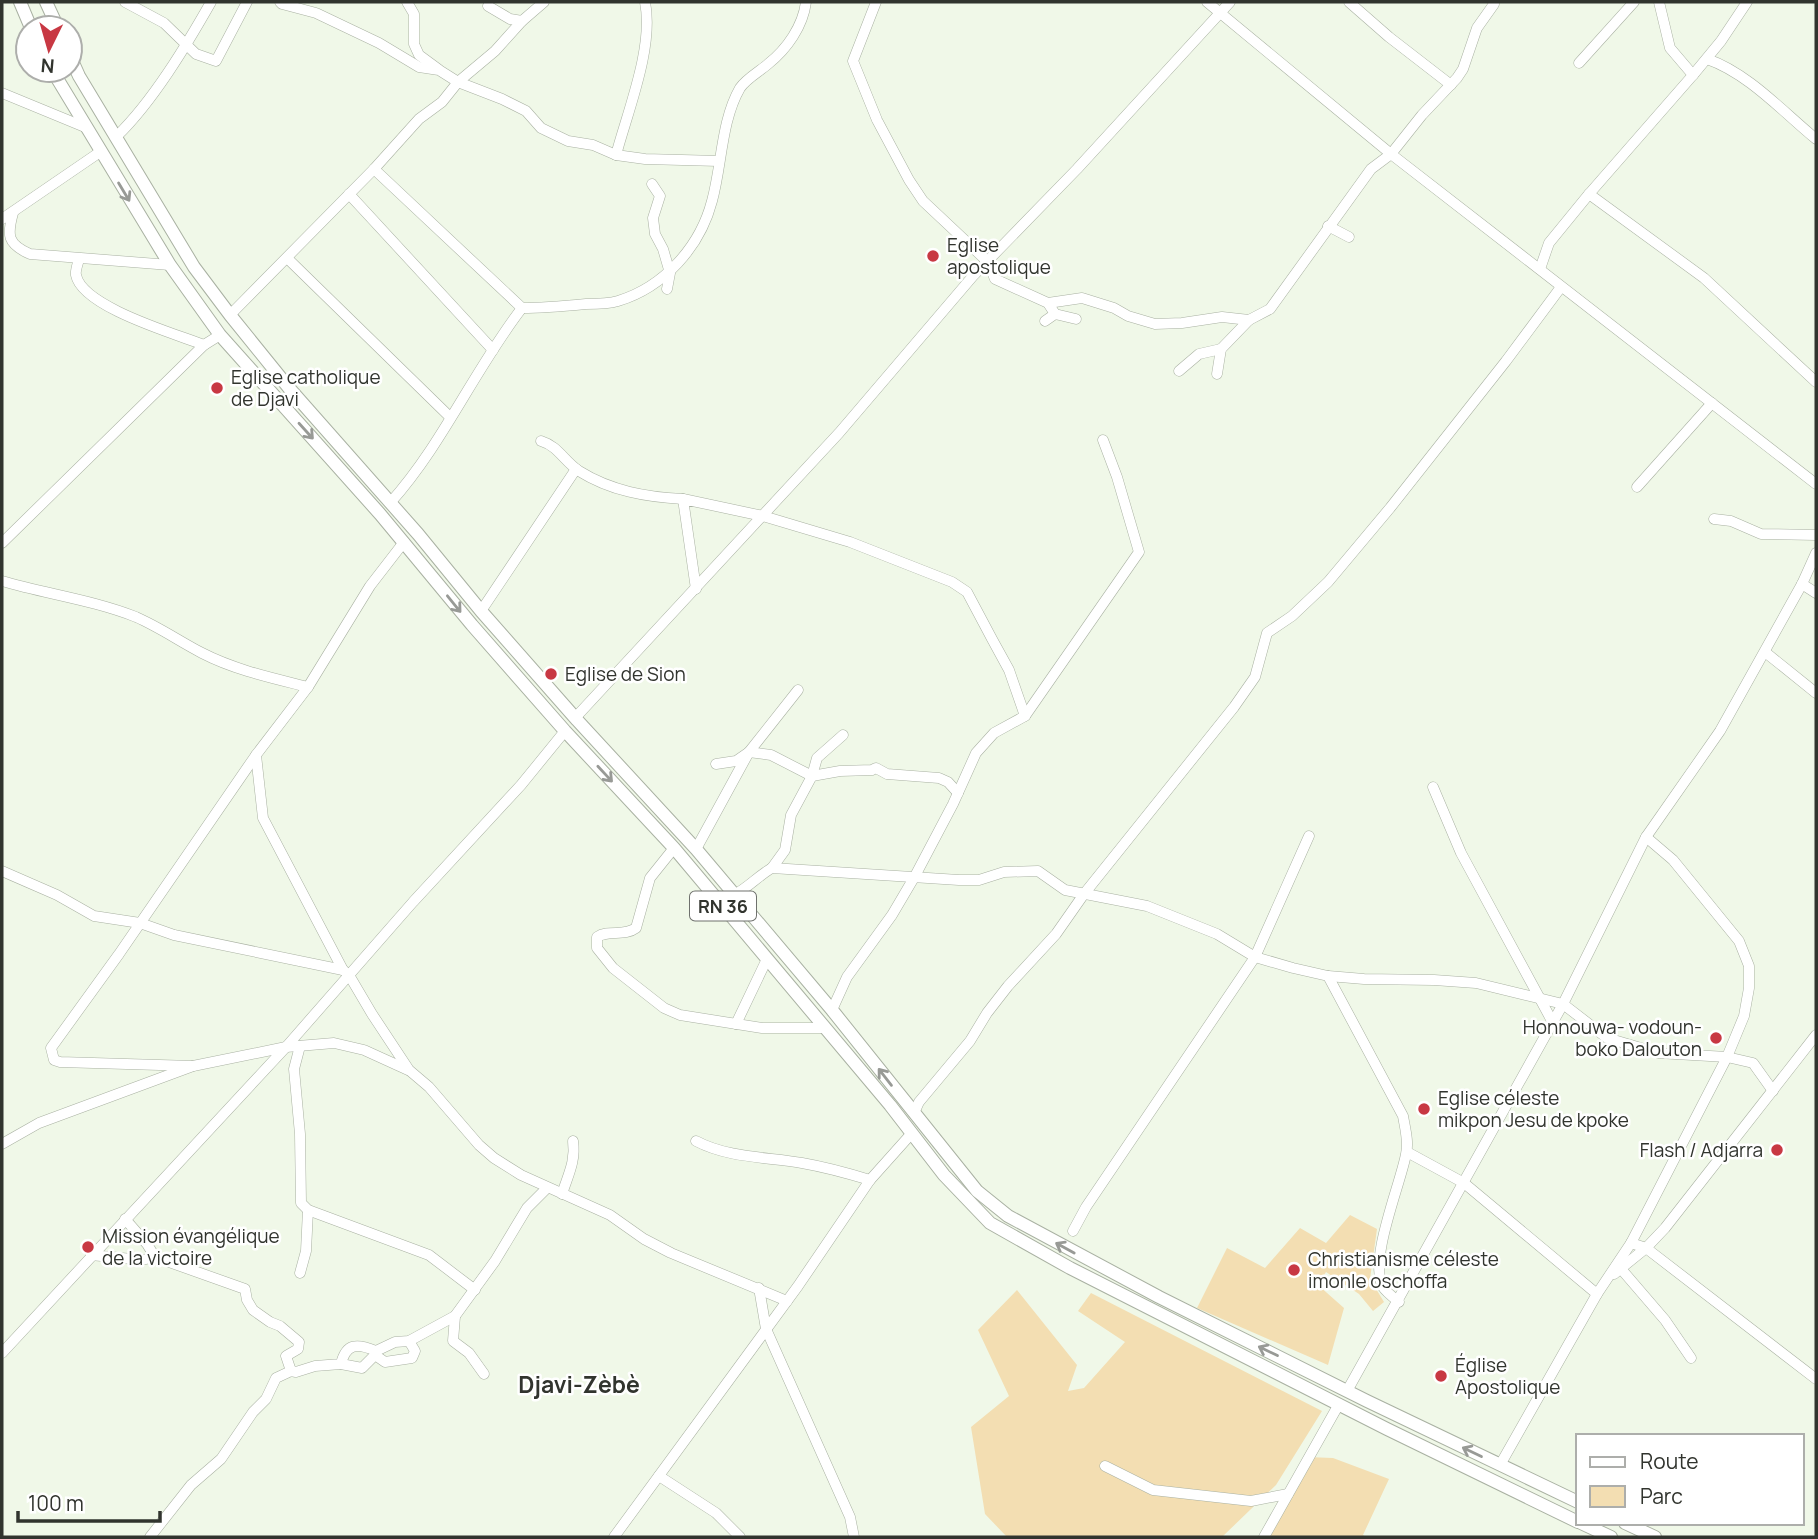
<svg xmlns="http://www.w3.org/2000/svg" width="1818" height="1539" viewBox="0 0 1818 1539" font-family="Manrope,sans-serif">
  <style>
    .green { fill: #f3deb2 }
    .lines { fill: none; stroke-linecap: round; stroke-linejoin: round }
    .minor-casing { stroke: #a9b1a2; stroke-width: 11 }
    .major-casing { stroke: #a9b1a2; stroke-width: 14 }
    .minor { stroke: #fff; stroke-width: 10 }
    .major { stroke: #fff; stroke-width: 12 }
    .oneway { stroke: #989a96 }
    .poi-dot { fill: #c83843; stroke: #fff; stroke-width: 2.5 }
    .labels { text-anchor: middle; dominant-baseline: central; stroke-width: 5; stroke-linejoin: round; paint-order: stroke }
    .shield { fill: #fff; stroke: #6f716d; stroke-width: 2 }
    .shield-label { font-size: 18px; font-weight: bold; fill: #31342e }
    .poi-label { font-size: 19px; fill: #31342e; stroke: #fff; text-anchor: start }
    .quarter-label { font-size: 23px; font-weight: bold; fill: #31342e; stroke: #fff }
  </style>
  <rect width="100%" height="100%" fill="#f0f8e8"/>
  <g class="green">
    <path d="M 1350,1215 L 1377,1229 L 1370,1279 L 1384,1302 L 1373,1311 L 1359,1294 L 1326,1272 L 1318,1285 L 1344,1308 L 1328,1365 L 1197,1308 L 1227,1248 L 1265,1268 L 1300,1228 L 1326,1243 Z"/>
    <path d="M 1017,1290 L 1077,1365 L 1068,1391 L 1084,1388 L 1125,1342 L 1078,1311 L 1091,1293 L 1322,1411 L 1276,1485 L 1222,1537 L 1007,1537 L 985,1514 L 971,1427 L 1009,1396 L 978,1330 Z"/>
    <path d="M 1307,1457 L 1333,1458 L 1389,1479 L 1363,1535 L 1366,1537 L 1260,1537 Z"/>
  </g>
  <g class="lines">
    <g class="minor-casing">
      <g id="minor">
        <path d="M 125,2 L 164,23 L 196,54 L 216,61 L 247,2"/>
        <path d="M 280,2 L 282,4 L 316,13 L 379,43 L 419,67 L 439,70 L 458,82 L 502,99 L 526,111 L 541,128 L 568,141 L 593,145 L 616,155 L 645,159 L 719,161"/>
        <path d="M 407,2 L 414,14 L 414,44 L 419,55 L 438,69"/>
        <path d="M 876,2 L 853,61 L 877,120 L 909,180 L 923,201 L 988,262 L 995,279 L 1048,303 L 1055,314"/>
        <path d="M 1207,2 L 1391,154 L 1816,484"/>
        <path d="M 1349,2 L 1389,37 L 1451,85"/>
        <path d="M 1659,2 L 1670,48 L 1693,75 L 1589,194 L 1704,278 L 1816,382"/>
        <path d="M 488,6 L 510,19 L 522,21"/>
        <path d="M 1707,59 C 1748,73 1783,112 1816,139"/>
        <path d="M 1579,63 L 1634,2"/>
        <path d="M 1693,75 L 1721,41 L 1747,2"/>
        <path d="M 2,93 L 87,128"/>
        <path d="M 117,136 C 153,101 186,46 211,2"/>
        <path d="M 616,155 C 628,110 654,47 645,2"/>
        <path d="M 374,169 L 522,308 C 544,308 565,306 586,304 C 596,304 608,304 618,301 C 664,287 700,247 712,201 C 722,165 721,121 740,88 C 747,78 759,72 768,64 C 787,49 803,26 806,2"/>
        <path d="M 652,184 L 660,196 L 653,218 L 655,234 L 663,249 L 670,273 L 667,289"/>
        <path d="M 349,194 L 493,350"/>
        <path d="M 13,213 C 7,235 7,244 30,254 L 170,265"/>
        <path d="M 2,219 L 100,152"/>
        <path d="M 1328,226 L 1349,237"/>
        <path d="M 287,258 L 450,417"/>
        <path d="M 79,259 C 78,263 75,271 76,275 C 82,307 176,334 204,345"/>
        <path d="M 1540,269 L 1549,243 L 1589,194"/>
        <path d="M 1048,303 L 1082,298 L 1114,308 L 1128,316 L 1155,324 L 1182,323 L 1222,317 L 1249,320 L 1270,309 L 1371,169 L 1391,154 L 1422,115 L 1457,78 L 1463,69 L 1477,28 L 1494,4"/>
        <path d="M 230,315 L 374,169 L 419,119 L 442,102 L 458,82 L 495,51 L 522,21 L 544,2"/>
        <path d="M 1045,321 L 1055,314 L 1076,319"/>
        <path d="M 1179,371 L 1199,354 L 1221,349"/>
        <path d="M 1217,374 L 1221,349 L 1249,320"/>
        <path d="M 541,441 C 558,446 564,461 579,471 C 611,491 646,497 683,499"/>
        <path d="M 1637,487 L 1712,403"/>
        <path d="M 390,503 C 443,444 474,370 522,308"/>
        <path d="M 1714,519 L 1731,521 L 1761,534 L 1816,535"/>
        <path d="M 2,543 L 204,345 L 220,335"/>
        <path d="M 2,581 C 46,594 93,600 136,617 C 159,627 179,641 202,653 C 235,670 272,678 308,687"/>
        <path d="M 1802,584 L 1816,593"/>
        <path d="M 696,589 L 683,499 L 763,516 L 850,542 L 952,582 L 967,592 L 992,639 L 1009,670 L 1025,716 L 994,733 L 976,753 L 953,804 L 915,876 L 892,915 L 847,977 L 832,1010"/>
        <path d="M 481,611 L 576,469"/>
        <path d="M 1765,652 L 1816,693"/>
        <path d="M 1025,716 L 1139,552 L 1117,477 L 1103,440"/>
        <path d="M 575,718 L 839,433 L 973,276 L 1077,169 L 1230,2"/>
        <path d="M 256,755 L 263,818 L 343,970 L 349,975 L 372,1014 L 409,1070 L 429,1087 L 479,1145 L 494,1158 L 521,1175 L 610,1215 L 644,1239 L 671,1253 L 787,1301"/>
        <path d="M 716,764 L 736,761 L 749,752 L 771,755 L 812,776 L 840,771 L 872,770 L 876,768 L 887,774 L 939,778 L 948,782 L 958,793"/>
        <path d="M 1433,787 L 1461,853 L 1552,1021"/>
        <path d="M 674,848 L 650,878 L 636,928 C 624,937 609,929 597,937 L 597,948 L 613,968 L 664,1008 L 680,1015 L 762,1028 L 825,1028"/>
        <path d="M 696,849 L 749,752 L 798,690"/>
        <path d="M 772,868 L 785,850 L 791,815 L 812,776 L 817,758 L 843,735"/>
        <path d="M 2,871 L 57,895 L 94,916 L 140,923 L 174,935 L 343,970"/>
        <path d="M 734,895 C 749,887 758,876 772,868 L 959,880 L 979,880 L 1004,872 L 1038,871 L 1065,890 L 1147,906 L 1217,934 L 1255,957 L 1293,968 L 1328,976 L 1364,979 L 1434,980 L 1476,983 L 1563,1004 L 1607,1038 L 1658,1053 L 1727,1057 L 1753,1063 L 1773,1091"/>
        <path d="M 1328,976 L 1403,1116 C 1405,1128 1409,1142 1406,1154 C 1401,1183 1368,1260 1383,1287 C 1386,1292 1394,1298 1399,1302"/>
        <path d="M 736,1024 L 767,959"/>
        <path d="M 300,1046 L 294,1069 L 300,1134 L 301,1203 L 308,1210 L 429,1255 L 475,1290"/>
        <path d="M 193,1066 L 60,1062 L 54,1060 L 51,1048 L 119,954 L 256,755 L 308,687 L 370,586 L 404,542"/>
        <path d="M 914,1113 L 919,1102 L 970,1041 L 987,1013 L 1008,986 L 1056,934 L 1084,894 L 1234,707 L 1255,677 L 1267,633 L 1292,616 L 1328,582 L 1390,508 L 1506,361 L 1561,287"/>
        <path d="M 696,1141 C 728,1158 767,1157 802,1163 C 825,1167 847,1173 870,1180"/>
        <path d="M 2,1144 L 39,1123 L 193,1066 L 286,1047 L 334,1043 L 364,1050 L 408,1070"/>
        <path d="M 1407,1152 L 1464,1183 L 1597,1294"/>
        <path d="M 562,1194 C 568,1175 576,1161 573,1141"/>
        <path d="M 125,1219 L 147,1244 L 155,1257"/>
        <path d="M 1073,1231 L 1086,1207 L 1255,957 L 1309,836"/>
        <path d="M 1631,1243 L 1646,1248 L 1816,1379"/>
        <path d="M 91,1255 L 142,1260 L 155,1257 L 245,1289 L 247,1300 L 253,1310 L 270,1322 L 280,1326 L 299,1342 L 298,1349 L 286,1356 L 291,1371"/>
        <path d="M 1622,1270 L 1665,1320 L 1691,1358"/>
        <path d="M 300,1273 L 306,1251 L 308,1210"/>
        <path d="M 1614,1274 L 1646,1248 L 1665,1228 L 1816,1035"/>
        <path d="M 759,1288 L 766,1329 L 850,1517 L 854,1537"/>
        <path d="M 455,1316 L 453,1341 L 469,1353 L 484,1374"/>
        <path d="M 2,1353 L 286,1047 L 413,902 L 521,785 L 565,731"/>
        <path d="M 341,1364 L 362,1368 L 375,1355 L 385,1362 L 412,1358 L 415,1351 L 409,1341"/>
        <path d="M 1347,1391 L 1563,1004 L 1646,837 L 1720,731 L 1802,584 L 1816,553"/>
        <path d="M 1500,1465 L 1597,1294 L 1631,1243 L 1727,1057 L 1744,1016 L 1749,988 L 1749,966 L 1739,941 L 1673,860 L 1646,837"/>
        <path d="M 1105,1466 L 1153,1490 L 1251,1501 L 1288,1494"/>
        <path d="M 659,1476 L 716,1513 L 740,1537"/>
        <path d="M 150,1537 L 191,1485 L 221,1459 L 253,1412 L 266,1399 L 276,1378 L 291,1371 L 296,1372 L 315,1366 L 341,1364 C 346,1343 357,1343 376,1351 L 395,1342 L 409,1341 L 455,1316 L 495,1261 L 527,1208 L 547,1188"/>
        <path d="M 614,1537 L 798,1286 L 870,1180 L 912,1133"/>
        <path d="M 1264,1537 L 1339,1404"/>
      </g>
    </g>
    <g class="major-casing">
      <g id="major">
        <path d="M 20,2 L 31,28"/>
        <path d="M 46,2 L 58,28"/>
        <path d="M 70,56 L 79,76 L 194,267 L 230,315 L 289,388 L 418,534 L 481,611 L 577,720 L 696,849 L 832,1010 L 977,1191 L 1008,1216 L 1159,1297 L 1367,1401 L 1578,1502"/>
        <path d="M 52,70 L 170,265 L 220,335 L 380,514 L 472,625 L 565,731 L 674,848 L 890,1105 L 944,1175 L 990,1223 L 1070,1268 L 1387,1429 L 1578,1522"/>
        <path d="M 1581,1523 L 1611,1537"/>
        <path d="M 1625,1523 L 1655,1537"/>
      </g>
    </g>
    <use href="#minor" class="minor"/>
    <use href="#major" class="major"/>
  </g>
  <defs><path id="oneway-shaft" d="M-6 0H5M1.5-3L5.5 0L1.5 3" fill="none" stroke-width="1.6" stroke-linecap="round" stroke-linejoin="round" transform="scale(1.75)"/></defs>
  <g class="oneway">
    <use href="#oneway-shaft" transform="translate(124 192) rotate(59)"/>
    <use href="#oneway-shaft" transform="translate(306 431) rotate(48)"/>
    <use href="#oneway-shaft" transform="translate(454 604) rotate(51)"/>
    <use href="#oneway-shaft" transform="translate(605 774) rotate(47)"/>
    <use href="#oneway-shaft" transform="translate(885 1077) rotate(-128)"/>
    <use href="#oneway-shaft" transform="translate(1065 1248) rotate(-151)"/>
    <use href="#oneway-shaft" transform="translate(1268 1351) rotate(-154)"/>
    <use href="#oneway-shaft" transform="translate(1472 1452) rotate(-154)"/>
  </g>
  <g class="poi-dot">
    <circle cx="933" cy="256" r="7"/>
    <circle cx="217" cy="388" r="7"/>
    <circle cx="551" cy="674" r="7"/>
    <circle cx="1716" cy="1038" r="7"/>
    <circle cx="1424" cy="1109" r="7"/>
    <circle cx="1777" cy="1150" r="7"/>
    <circle cx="88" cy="1247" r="7"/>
    <circle cx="1294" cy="1270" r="7"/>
    <circle cx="1441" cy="1376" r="7"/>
  </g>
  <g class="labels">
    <rect class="shield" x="690" y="891.5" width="66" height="29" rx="5"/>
    <g class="shield-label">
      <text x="723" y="906">RN 36</text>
    </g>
    <g class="poi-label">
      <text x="947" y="245">Eglise<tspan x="947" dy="22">apostolique</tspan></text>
      <text x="231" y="377">Eglise catholique<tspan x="231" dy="22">de Djavi</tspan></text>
      <text x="565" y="674">Eglise de Sion</text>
      <text x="1702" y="1027" text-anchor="end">Honnouwa- vodoun-<tspan x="1702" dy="22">boko Dalouton</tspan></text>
      <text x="1438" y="1098">Eglise céleste<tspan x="1438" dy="22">mikpon Jesu de kpoke</tspan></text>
      <text x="1763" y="1150" text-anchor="end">Flash / Adjarra</text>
      <text x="102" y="1236">Mission évangélique<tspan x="102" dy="22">de la victoire</tspan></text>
      <text x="1308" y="1259">Christianisme céleste<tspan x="1308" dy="22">imonle oschoffa</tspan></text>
      <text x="1455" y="1365">Église<tspan x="1455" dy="22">Apostolique</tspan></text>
    </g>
    <g class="quarter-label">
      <text x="579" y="1384">Djavi-Zèbè</text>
    </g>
  </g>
  <rect width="1818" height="1539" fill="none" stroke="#31342e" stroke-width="7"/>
  <rect x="1576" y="1434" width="228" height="91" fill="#ffffff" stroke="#adaeab" stroke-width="2"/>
  <rect x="1590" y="1457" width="35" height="10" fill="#ffffff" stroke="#adaeab" stroke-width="2"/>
  <text x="1640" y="1469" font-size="21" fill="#31342e">Route</text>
  <rect x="1590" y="1486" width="35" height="21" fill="#f3deb2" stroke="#adaeab" stroke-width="2"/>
  <text x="1640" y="1504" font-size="21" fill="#31342e">Parc</text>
  <g transform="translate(49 49) rotate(185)"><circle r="33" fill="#ffffff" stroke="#adaeab" stroke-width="2"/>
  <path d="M0-5L12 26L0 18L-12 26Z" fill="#c83843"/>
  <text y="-10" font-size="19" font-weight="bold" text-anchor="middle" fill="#31342e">N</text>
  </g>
  <path d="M18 1511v10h142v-10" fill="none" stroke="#31342e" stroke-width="3.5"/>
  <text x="28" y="1511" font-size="21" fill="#31342e" stroke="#ffffff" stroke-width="5" paint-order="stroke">100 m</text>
</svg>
